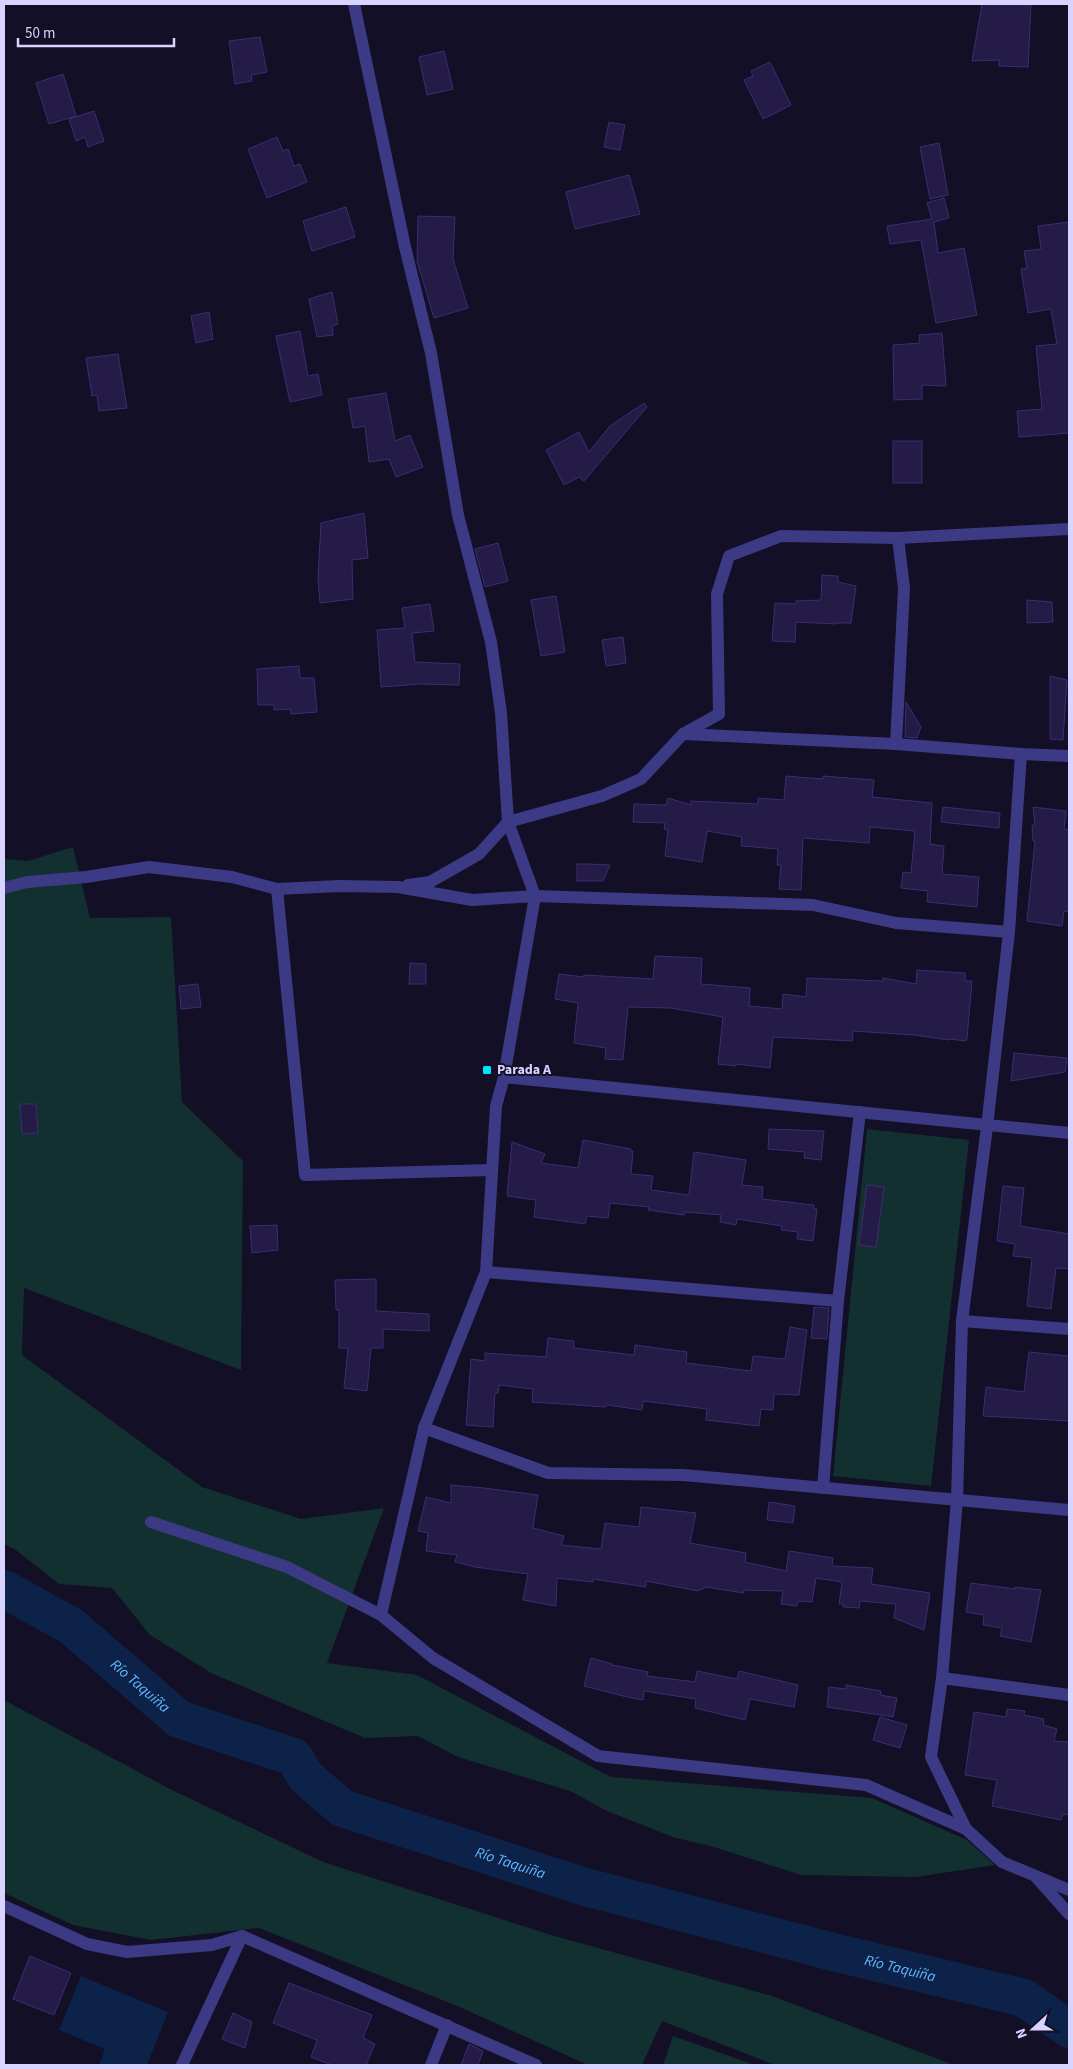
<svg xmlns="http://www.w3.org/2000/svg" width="1073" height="2069" viewBox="0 0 1073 2069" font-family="'Source Sans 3',sans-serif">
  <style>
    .green { fill: #12302f }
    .water { fill: #0c2248 }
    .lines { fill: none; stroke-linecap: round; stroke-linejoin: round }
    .river { stroke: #0c2248; stroke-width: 38 }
    .building { fill: #241b47; stroke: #3b2d73 }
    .minor { stroke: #3d3a85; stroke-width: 12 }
    .poi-dot { fill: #00e5ff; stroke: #130f26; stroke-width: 2 }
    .labels { text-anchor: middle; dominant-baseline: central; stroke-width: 4; stroke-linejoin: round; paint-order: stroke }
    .poi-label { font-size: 14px; font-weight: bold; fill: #d9d4ff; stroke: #130f26; text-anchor: start }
    .water-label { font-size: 15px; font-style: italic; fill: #62b6ff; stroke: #130f26 }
  </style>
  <rect width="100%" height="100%" fill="#130f26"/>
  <g class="green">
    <path d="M 73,847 L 90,918 L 171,917 L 182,1102 L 243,1161 L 241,1370 L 24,1288 L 22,1355 L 202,1487 L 301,1519 L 384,1508 L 327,1663 L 417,1675 L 611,1777 L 872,1798 L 967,1840 L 995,1865 L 916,1877 L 801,1875 L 714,1847 L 673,1837 L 607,1811 L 570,1791 L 458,1757 L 418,1736 L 365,1738 L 213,1674 L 150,1635 L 112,1588 L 59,1584 L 16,1550 L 4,1544 L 4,859 L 28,861 Z"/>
    <path d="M 867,1129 L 969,1140 L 931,1486 L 833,1476 Z"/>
    <path d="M 4,1700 L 172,1790 L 323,1862 L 551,1935 L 772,1996 L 954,2065 L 775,2065 L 662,2021 L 642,2065 L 588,2065 L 455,2005 L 259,1928 L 151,1940 L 73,1925 L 4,1893 Z"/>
    <path d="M 673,2036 L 755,2065 L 663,2065 Z"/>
  </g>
  <path class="water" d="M 81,1976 L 168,2012 L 147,2065 L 99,2065 L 105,2049 L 59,2030 Z"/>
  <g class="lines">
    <path class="river" id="s1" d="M 4,1589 L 71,1626 L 179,1719 L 294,1757 L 306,1777 L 342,1808 L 582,1886 L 833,1952 L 1024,1998 L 1069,2029"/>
  </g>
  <g class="building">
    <path d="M 982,4 L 1031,4 L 1028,67 L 999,66 L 999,60 L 972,61 Z"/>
    <path d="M 260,37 L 267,72 L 251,75 L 252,81 L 235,84 L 229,41 Z"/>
    <path d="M 444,51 L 453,89 L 427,95 L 419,57 Z"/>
    <path d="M 770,62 L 791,105 L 763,119 L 744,80 L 753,76 L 751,71 Z"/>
    <path d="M 63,74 L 76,116 L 49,124 L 36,83 Z"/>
    <path d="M 94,111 L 104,141 L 88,147 L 85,137 L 76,141 L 69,119 Z"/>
    <path d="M 609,122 L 625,125 L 620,150 L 604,147 Z"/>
    <path d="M 277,137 L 283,151 L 288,149 L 294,166 L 300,164 L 307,182 L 267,198 L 248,149 Z"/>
    <path d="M 939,143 L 948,195 L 930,199 L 920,147 Z"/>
    <path d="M 629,175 L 640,214 L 575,229 L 566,192 Z"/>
    <path d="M 944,198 L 949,218 L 934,222 L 938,253 L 964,248 L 977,315 L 936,323 L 921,240 L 890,244 L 887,226 L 932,219 L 927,203 Z"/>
    <path d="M 346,207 L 355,237 L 312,251 L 303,221 Z"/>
    <path d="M 418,216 L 455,217 L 453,259 L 468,308 L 434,318 L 417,261 Z"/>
    <path d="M 1069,222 L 1069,433 L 1019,437 L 1017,411 L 1042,409 L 1036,346 L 1057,344 L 1051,309 L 1028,313 L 1021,269 L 1027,268 L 1024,251 L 1041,249 L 1038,226 Z"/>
    <path d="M 332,292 L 338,324 L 332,326 L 333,335 L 317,337 L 309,299 Z"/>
    <path d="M 209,312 L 213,339 L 196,343 L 191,316 Z"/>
    <path d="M 300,331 L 308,376 L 318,374 L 322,395 L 290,402 L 276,336 Z"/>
    <path d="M 942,333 L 946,386 L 922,385 L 922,399 L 894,400 L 893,345 L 920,343 L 919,335 Z"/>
    <path d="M 118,354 L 127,408 L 99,411 L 97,395 L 92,396 L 86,358 Z"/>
    <path d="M 386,393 L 395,441 L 410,435 L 423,467 L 396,477 L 389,459 L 369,462 L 365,426 L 353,428 L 348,399 Z"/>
    <path d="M 644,403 L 647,407 L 584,481 L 579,477 L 564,485 L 546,450 L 579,432 L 589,452 L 610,426 Z"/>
    <rect x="893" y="441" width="29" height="42"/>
    <path d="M 364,513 L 368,558 L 352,560 L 353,599 L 320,603 L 318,578 L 321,523 Z"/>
    <path d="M 498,543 L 508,581 L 485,587 L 475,549 Z"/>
    <path d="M 822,575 L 838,576 L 838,582 L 856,586 L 851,623 L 836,623 L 836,624 L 796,622 L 795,642 L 772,641 L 775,603 L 796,604 L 796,601 L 821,600 Z"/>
    <path d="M 556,596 L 565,652 L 541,656 L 531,600 Z"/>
    <path d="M 1027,600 L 1052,602 L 1053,622 L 1027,623 Z"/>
    <path d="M 430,604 L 434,631 L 412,633 L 415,662 L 460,664 L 459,685 L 421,684 L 381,687 L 377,630 L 405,628 L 402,608 Z"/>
    <path d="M 623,637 L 626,663 L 606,666 L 602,640 Z"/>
    <path d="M 299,666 L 300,678 L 314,678 L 317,712 L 291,714 L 290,709 L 274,710 L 274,705 L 258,705 L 257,669 Z"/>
    <path d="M 1050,676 L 1067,680 L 1063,740 L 1050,739 Z"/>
    <path d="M 906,702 L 921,727 L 917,738 L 905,737 Z"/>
    <path d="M 786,776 L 823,779 L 823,776 L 874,780 L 872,797 L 932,803 L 930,844 L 944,846 L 942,874 L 979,877 L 977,907 L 927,902 L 928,891 L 901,888 L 903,872 L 911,873 L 915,831 L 870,827 L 869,843 L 803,838 L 801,890 L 779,889 L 781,865 L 777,865 L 778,849 L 741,846 L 742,837 L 707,831 L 702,862 L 665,856 L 668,830 L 664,829 L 665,823 L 633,822 L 634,804 L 666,805 L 668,798 L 691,805 L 691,801 L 758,804 L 758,798 L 784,800 Z"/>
    <path d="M 943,807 L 1000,813 L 999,828 L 941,822 Z"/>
    <path d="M 1033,807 L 1066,811 L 1064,829 L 1069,830 L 1069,912 L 1064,911 L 1062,926 L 1027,921 L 1035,841 L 1033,841 L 1032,825 L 1035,825 Z"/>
    <path d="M 577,864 L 588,864 L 610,865 L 603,881 L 577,881 Z"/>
    <path d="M 655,956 L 702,958 L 701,984 L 750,988 L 749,1006 L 782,1009 L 783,994 L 806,997 L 807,978 L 883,981 L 883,978 L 916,984 L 917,970 L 965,973 L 965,981 L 972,981 L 967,1039 L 966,1041 L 949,1039 L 949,1040 L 914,1035 L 853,1031 L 852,1041 L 773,1037 L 770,1068 L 736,1064 L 736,1066 L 718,1064 L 723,1017 L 671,1008 L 628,1007 L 623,1060 L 605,1059 L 606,1048 L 574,1043 L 578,1003 L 555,999 L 559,974 L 584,977 L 584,975 L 653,979 Z"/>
    <path d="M 410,963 L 426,964 L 426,984 L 409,984 Z"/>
    <path d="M 198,984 L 201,1007 L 181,1009 L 179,986 Z"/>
    <path d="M 1014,1053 L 1067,1058 L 1065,1072 L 1011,1081 Z"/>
    <path d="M 20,1104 L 36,1104 L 38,1133 L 22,1134 Z"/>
    <path d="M 769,1129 L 824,1131 L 821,1160 L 804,1158 L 805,1152 L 768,1149 Z"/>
    <path d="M 583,1140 L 631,1149 L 631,1151 L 633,1151 L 631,1174 L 653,1176 L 651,1190 L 689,1195 L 694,1152 L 746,1160 L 742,1185 L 763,1187 L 762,1199 L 814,1205 L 814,1209 L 817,1209 L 813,1241 L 797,1239 L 798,1232 L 781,1230 L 782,1226 L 737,1219 L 736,1225 L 720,1222 L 721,1215 L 685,1212 L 684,1215 L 648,1210 L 649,1207 L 610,1203 L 608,1218 L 587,1216 L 585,1224 L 534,1217 L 536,1200 L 507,1196 L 512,1142 L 545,1154 L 541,1163 L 578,1168 Z"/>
    <path d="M 867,1185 L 884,1187 L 876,1247 L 859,1245 Z"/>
    <path d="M 1003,1186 L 1024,1188 L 1020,1226 L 1069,1234 L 1069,1269 L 1056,1268 L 1051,1309 L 1027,1306 L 1032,1258 L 1013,1256 L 1015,1244 L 997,1241 Z"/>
    <path d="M 277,1225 L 278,1250 L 252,1253 L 250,1226 Z"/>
    <path d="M 376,1279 L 376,1311 L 429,1314 L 429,1331 L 383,1329 L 383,1348 L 371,1348 L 367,1391 L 344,1388 L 348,1348 L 339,1348 L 339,1310 L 336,1310 L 335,1280 Z"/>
    <path d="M 814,1307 L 829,1308 L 827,1339 L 811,1338 Z"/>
    <path d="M 790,1327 L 807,1330 L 799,1395 L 774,1394 L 773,1410 L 761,1409 L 759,1426 L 706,1420 L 707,1409 L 643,1401 L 642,1410 L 607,1405 L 606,1407 L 532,1402 L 533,1389 L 499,1385 L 498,1393 L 495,1393 L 493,1427 L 466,1425 L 471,1359 L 485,1361 L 485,1353 L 546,1357 L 548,1338 L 574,1341 L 574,1348 L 634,1355 L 635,1345 L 687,1352 L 686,1363 L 751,1371 L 753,1356 L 785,1359 Z"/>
    <path d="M 1029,1352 L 1069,1356 L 1069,1421 L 983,1416 L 986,1387 L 1024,1392 Z"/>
    <path d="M 451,1485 L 484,1488 L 538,1495 L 533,1528 L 564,1536 L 561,1545 L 601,1549 L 605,1523 L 639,1527 L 641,1507 L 696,1513 L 690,1543 L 746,1553 L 745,1562 L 786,1571 L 789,1551 L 833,1558 L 832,1566 L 873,1568 L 871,1584 L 930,1593 L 924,1630 L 894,1618 L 896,1604 L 860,1601 L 859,1608 L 843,1607 L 843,1604 L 839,1604 L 842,1582 L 816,1578 L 812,1602 L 798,1601 L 797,1606 L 781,1604 L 783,1591 L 744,1590 L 744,1593 L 706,1587 L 698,1591 L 646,1581 L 646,1587 L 593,1579 L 593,1582 L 557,1578 L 556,1606 L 523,1600 L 528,1574 L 475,1567 L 455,1562 L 457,1555 L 426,1551 L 428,1533 L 418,1531 L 426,1497 L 451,1503 Z"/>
    <path d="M 769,1502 L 795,1506 L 793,1523 L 767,1520 Z"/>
    <path d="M 971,1583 L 1015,1589 L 1015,1587 L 1041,1590 L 1031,1642 L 1000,1636 L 1002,1628 L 983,1625 L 984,1615 L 966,1612 Z"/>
    <path d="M 591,1658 L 612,1664 L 612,1665 L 648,1672 L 647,1676 L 695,1682 L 697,1671 L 737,1679 L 739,1671 L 798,1685 L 794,1707 L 750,1699 L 745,1720 L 695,1708 L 696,1699 L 644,1691 L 643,1700 L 627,1697 L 584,1686 Z"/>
    <path d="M 846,1685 L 881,1691 L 880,1695 L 897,1698 L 893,1717 L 827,1707 L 829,1687 L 846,1689 Z"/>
    <path d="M 1007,1709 L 1025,1711 L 1024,1715 L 1044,1719 L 1043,1725 L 1057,1729 L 1054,1741 L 1069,1742 L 1069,1815 L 1063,1814 L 1061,1820 L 992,1806 L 997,1780 L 965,1775 L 974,1712 L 1006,1717 Z"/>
    <path d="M 880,1717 L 907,1725 L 900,1748 L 873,1740 Z"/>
    <path d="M 30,1956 L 71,1973 L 54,2015 L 13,1999 Z"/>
    <path d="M 289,1983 L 372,2015 L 363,2038 L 375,2044 L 366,2065 L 332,2065 L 311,2057 L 317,2040 L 273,2023 Z"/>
    <path d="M 233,2013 L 252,2022 L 245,2048 L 222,2039 Z"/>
    <path d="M 469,2044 L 483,2051 L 478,2065 L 461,2065 Z"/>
  </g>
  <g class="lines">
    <g class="minor">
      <path d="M 354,4 L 405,247 L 431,353 L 458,515 L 491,642 L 501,713 L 508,822 L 535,896 L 504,1077 L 496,1106 L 486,1272 L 424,1428 L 381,1615"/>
      <path d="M 683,734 L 896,744 L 1021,754 L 1069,756"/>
      <path d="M 896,744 L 904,588 L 898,538"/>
      <path d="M 408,885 L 430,882 L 479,854 L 508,822 L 602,796 L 641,779 L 683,734 L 719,714 L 717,594 L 729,556 L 781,536 L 898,538 L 1069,529"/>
      <path d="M 4,888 L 27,882 L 86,877 L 149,867 L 232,877 L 277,889 L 339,886 L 398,887 L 472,900 L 535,896 L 813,905 L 896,923 L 1009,932"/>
      <path d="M 277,889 L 305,1175 L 492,1170"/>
      <path d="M 504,1077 L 1069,1133"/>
      <path d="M 486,1272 L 838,1301"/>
      <path d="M 962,1321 L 1069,1329"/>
      <path d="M 424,1428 L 548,1473 L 683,1475 L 1069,1510"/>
      <path d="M 823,1488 L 838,1301 L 860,1112"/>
      <path d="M 151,1522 L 287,1567 L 381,1615 L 433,1658 L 598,1756 L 866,1785 L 966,1829 L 1002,1862 L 1069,1890"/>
      <path d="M 942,1678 L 1069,1695"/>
      <path d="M 966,1829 L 931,1757 L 942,1678 L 957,1500 L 962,1321 L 987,1127 L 1009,932 L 1021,754"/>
      <path d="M 1036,1877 L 1069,1914"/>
      <path d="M 4,1906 L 87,1944 L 127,1952 L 212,1945 L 242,1936 L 536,2065"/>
      <path d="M 182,2065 L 242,1936"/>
      <path d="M 431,2065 L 447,2025"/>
    </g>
  </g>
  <rect class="poi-dot" x="482" y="1065" width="10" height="10" rx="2.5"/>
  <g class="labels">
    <g class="poi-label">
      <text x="497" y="1070">Parada A</text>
    </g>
    <g class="water-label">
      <text stroke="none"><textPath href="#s1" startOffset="168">Río Taquiña</textPath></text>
      <text stroke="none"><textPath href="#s1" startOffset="588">Río Taquiña</textPath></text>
      <text stroke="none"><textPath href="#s1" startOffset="992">Río Taquiña</textPath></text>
    </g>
  </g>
  <rect width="1073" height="2069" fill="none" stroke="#d9d4ff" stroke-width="10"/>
  <g transform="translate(1033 2029) rotate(249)" stroke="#130f26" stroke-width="4" paint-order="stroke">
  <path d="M0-4L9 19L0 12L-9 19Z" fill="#d9d4ff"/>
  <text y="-8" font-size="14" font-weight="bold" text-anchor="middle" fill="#d9d4ff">N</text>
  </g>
  <path d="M18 38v8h156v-8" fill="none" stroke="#d9d4ff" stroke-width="2.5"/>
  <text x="25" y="38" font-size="15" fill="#d9d4ff" stroke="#130f26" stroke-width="4" paint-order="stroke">50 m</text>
</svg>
